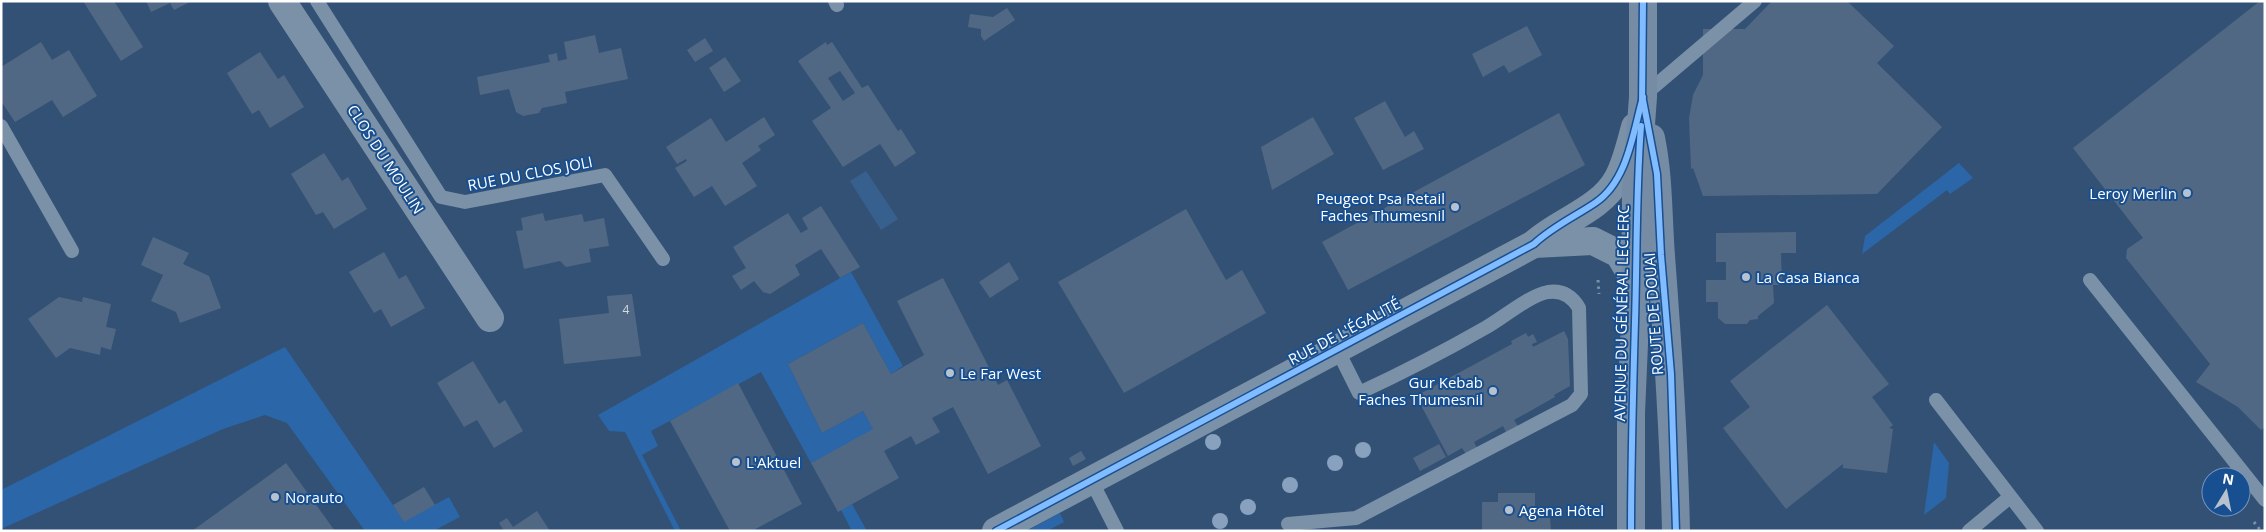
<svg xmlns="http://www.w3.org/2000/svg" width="2266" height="532" viewBox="0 0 2266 532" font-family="'Open Sans',sans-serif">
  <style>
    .green { fill: #2a66a8 }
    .water { fill: #38608f }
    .building { fill: #506884; fill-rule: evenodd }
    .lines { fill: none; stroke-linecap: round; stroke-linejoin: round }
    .path { stroke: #7a91a8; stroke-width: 3; stroke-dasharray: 2.5 4; stroke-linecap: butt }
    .service { stroke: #7a91a8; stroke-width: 14 }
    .minor { stroke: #7a91a8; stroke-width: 28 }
    .secondary { stroke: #768ca4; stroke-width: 28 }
    .cycleway-casing { stroke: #174f91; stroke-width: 9 }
    .cycleway { stroke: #80bcff; stroke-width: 6 }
    .tree { fill: #87a1bf }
    .poi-dot { fill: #b8c2cf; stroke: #174f91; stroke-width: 2 }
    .labels { text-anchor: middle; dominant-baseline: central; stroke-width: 4; stroke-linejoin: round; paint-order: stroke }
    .number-label { font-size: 12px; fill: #d3d9e0 }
    .street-label { font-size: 15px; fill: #fff; stroke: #174f91 }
    .poi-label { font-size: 15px; fill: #fff; stroke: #174f91; text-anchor: start }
  </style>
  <rect width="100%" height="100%" fill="#335175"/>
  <g class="green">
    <path d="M 1959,163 L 1973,178 L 1950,194 L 1947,190 L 1862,254 L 1865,236 Z"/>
    <path d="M 851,272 L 903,366 L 891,374 L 863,323 L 788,364 L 822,433 L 863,411 L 874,430 L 811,463 L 761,372 L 651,431 L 658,446 L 642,455 L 681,531 L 675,531 L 625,432 L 609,431 L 598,415 Z"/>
    <path d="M 285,347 L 404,521 L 449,497 L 460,517 L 433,531 L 365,531 L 287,423 L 265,415 L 223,429 L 1,529 L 1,490 Z"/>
    <path d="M 1934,442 L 1949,463 L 1946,498 L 1924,515 Z"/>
    <path d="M 852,504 L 867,531 L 852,531 L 841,510 Z"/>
    <path d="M 1060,513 L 1064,522 L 1047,531 L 1027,531 Z"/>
  </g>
  <path class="water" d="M 866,171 L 898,219 L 881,230 L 850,181 Z"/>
  <g class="building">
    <path d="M 83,1 L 114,1 L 143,47 L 121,61 Z"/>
    <path d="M 146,1 L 192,1 L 174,10 L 170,3 L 151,12 Z"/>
    <path d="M 1772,1 L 1847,1 L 1894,46 L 1877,63 L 1942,127 L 1877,194 L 1703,196 L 1693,168 L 1691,169 L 1689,118 L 1693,95 L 1703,75 L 1703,29 L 1745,29 Z"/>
    <path d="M 2260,1 L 2265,1 L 2265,427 L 2261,430 L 2238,407 L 2196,382 L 2210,364 L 2126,258 L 2127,249 L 2143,238 L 2073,148 Z"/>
    <path d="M 1007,8 L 1015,20 L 984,41 L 981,36 L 981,29 L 968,27 L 970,14 L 993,17 Z"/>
    <path d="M 1527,26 L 1542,55 L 1509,73 L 1504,65 L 1483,77 L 1472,54 Z"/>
    <path d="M 595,35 L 599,53 L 621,48 L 628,79 L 565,92 L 567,103 L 542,108 L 539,113 L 523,116 L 516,112 L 509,89 L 480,95 L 477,77 L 550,62 L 548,55 L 557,53 L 558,61 L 567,59 L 564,42 Z"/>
    <path d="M 705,38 L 713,51 L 695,62 L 687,50 Z"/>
    <path d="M 41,42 L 52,60 L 69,50 L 97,96 L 63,117 L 52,100 L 15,122 L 1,101 L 1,67 Z"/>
    <path d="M 826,42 L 827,45 L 832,42 L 862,88 L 868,85 L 898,131 L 901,129 L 916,153 L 895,167 L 880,144 L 843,167 L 812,121 L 831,108 L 798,61 ZM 840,71 L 855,93 L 843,101 L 828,78 Z"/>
    <path d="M 260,52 L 278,79 L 284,75 L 304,107 L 270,128 L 259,110 L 252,114 L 227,73 Z"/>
    <path d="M 725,57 L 741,81 L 724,92 L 709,68 Z"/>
    <path d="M 1385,101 L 1405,137 L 1414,131 L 1424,149 L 1383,170 L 1354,118 Z"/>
    <path d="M 1559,113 L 1585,165 L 1348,290 L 1322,242 Z"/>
    <path d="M 764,117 L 775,135 L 758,146 L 761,150 L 742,163 L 757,186 L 725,206 L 712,186 L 694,197 L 675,168 L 687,161 L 686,159 L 677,164 L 666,147 L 711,118 L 726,142 Z"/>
    <path d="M 1313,117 L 1334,154 L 1272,190 L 1261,147 Z"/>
    <path d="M 324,153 L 342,181 L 348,177 L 367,209 L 334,229 L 323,212 L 316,215 L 291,174 Z"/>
    <path d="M 821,206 L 860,267 L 840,278 L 821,249 L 795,265 L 800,275 L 770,294 L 763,292 L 754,281 L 741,290 L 732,276 L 746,268 L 733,247 L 788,213 L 801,233 L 808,229 L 802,218 Z"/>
    <path d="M 1186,209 L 1226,280 L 1242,270 L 1266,313 L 1124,393 L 1058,282 Z"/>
    <path d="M 543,213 L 545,221 L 582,214 L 584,222 L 604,218 L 609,246 L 589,249 L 591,262 L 566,267 L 560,261 L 524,269 L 516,231 L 523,230 L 521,218 Z"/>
    <path d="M 1796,232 L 1796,253 L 1781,253 L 1782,285 L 1773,285 L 1774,303 L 1758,316 L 1758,319 L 1750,320 L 1747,324 L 1725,324 L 1718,318 L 1718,302 L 1706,302 L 1706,280 L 1726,280 L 1726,262 L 1716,262 L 1716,233 Z"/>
    <path d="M 153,237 L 189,253 L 183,264 L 209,276 L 221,308 L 180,323 L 176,312 L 151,301 L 163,275 L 141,265 Z"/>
    <path d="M 384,252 L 399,279 L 406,275 L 425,308 L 391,327 L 381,309 L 374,313 L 349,272 Z"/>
    <path d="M 1009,262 L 1019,279 L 990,298 L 979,282 Z"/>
    <path d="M 943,278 L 998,385 L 1007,380 L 1041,446 L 988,474 L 953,407 L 932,418 L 940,432 L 916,445 L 911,436 L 884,451 L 899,478 L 838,512 L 811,463 L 873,429 L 863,411 L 822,433 L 788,364 L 863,323 L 891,374 L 924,355 L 897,301 Z"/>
    <path d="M 632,294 L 641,356 L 564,364 L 559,319 L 609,313 L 607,296 Z"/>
    <path d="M 59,297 L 82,302 L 83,297 L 111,304 L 106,327 L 116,329 L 111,350 L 101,347 L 100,355 L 70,348 L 56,358 L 28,319 Z"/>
    <path d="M 1827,305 L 1889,384 L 1872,397 L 1893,425 L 1889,428 L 1893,429 L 1887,473 L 1843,468 L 1843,464 L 1786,509 L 1723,428 L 1750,407 L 1730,381 Z"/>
    <path d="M 1564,331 L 1568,339 L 1570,386 L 1554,395 L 1555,397 L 1514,420 L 1518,426 L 1506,432 L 1503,426 L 1474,442 L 1477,448 L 1466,454 L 1462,448 L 1448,456 L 1416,396 L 1512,344 L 1511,341 L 1526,333 L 1528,337 L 1533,334 L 1537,342 L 1532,344 L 1533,347 Z"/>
    <path d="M 473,361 L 499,404 L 505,400 L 523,431 L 494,448 L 477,420 L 464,427 L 437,383 Z"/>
    <path d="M 738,383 L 802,504 L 752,531 L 730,531 L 670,421 Z"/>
    <path d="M 1439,444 L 1446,457 L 1420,471 L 1413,458 Z"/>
    <path d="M 1081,451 L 1086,459 L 1073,466 L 1069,458 Z"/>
    <path d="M 286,463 L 335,531 L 192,531 Z"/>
    <path d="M 424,487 L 435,505 L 404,522 L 393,505 Z"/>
    <path d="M 1498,493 L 1535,493 L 1535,518 L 1550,518 L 1551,531 L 1482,531 L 1482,502 L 1498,502 Z"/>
    <path d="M 537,511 L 550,531 L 504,531 L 499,523 L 507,518 L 513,527 Z"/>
  </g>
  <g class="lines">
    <g class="path">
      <path d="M 1598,280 L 1599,294"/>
      <path d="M 2254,522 L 2261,531"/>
    </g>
    <g class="service">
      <path d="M 317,1 L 441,197 L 465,202 L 605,175 L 663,259"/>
      <path d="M 835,1 L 837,5"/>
      <path d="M 1643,96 L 1755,1"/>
      <path d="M 1,126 L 72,251"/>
      <path d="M 2090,280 L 2265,500"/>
      <path d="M 1936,400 L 2037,531"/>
      <path d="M 1091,480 L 1117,531"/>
      <path d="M 1288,524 L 1356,518 L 1572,405 L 1581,394 L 1579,308 C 1572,296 1562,290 1548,292 C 1528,296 1503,318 1485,328 C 1443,352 1402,373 1359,393 L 1337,349"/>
      <path d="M 1969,531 L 2010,497"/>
    </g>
    <g class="minor">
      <path d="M 282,1 L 490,318"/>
      <path d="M 1534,244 L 1593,241 L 1619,254 L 1635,281"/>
      <path d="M 996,531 L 1534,244 C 1559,221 1601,210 1618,178 C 1626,163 1630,145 1635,127"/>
    </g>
    <g class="secondary">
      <path d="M 1651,138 C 1659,177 1658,217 1661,256 C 1668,348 1674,439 1676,531"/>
      <path d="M 1631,531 L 1631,413 L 1635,321 L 1636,193 L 1643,97 L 1643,1"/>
    </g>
    <g class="cycleway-casing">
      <g id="cycleway">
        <path d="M 1643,100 L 1657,174 L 1661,255 L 1671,374 L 1676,531"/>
        <path d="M 1642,104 L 1643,1"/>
        <path d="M 996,531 L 1534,244 C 1552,227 1574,217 1595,203 C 1628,181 1633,132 1643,97"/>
        <path d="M 1631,531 C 1631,461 1633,391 1635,321 C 1637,256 1636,191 1641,126"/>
      </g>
    </g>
    <use href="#cycleway" class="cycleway"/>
  </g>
  <g class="tree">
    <circle cx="1213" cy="442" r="8"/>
    <circle cx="1363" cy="450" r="8"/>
    <circle cx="1335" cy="463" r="8"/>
    <circle cx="1290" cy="485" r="8"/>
    <circle cx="1248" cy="507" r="8"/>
    <circle cx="1220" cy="521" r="8"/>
  </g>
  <g class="poi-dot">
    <circle cx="2187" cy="193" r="5"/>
    <circle cx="1455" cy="207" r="5"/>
    <circle cx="1746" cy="277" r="5"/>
    <circle cx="950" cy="373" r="5"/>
    <circle cx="1493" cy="391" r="5"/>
    <circle cx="736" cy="462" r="5"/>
    <circle cx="275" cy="497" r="5"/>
    <circle cx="1509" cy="510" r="5"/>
  </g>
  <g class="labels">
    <g class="number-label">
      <text x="626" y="309">4</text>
    </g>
    <g class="street-label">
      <text transform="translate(386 159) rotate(57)">CLOS DU MOULIN</text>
      <text transform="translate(530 173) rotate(-11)">RUE DU CLOS JOLI</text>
      <text transform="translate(1621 313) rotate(-89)">AVENUE DU GÉNÉRAL LECLERC</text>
      <text transform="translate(1653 314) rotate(-94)">ROUTE DE DOUAI</text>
      <text transform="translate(1344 331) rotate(-28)">RUE DE L'ÉGALITÉ</text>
    </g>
    <g class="poi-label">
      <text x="2177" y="193" text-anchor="end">Leroy Merlin</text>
      <text x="1445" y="198" text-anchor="end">Peugeot Psa Retail<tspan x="1445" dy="17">Faches Thumesnil</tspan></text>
      <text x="1756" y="277">La Casa Bianca</text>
      <text x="960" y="373">Le Far West</text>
      <text x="1483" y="382" text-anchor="end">Gur Kebab<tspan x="1483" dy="17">Faches Thumesnil</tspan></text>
      <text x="746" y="462">L'Aktuel</text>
      <text x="285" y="497">Norauto</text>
      <text x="1519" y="510">Agena Hôtel</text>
    </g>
  </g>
  <rect width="2266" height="532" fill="none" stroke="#ffffff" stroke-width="5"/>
  <g transform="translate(2226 492) rotate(10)"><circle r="24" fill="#174f91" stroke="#7495bd"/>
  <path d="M0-4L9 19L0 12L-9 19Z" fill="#b8c2cf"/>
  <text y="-8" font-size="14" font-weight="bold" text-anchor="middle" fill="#ffffff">N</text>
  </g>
</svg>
